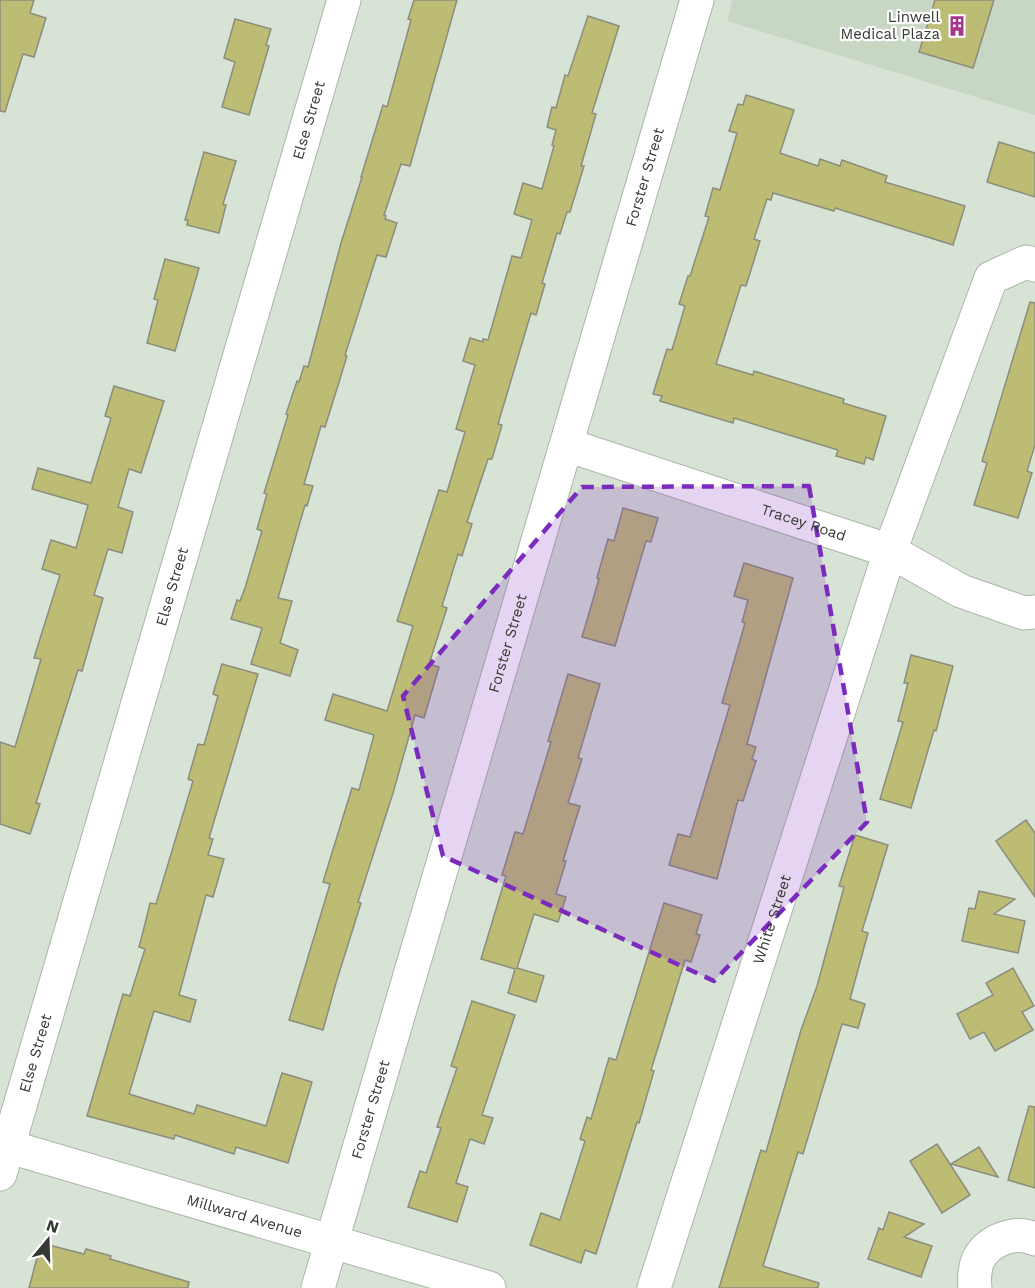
<svg xmlns="http://www.w3.org/2000/svg" width="1035" height="1288" viewBox="0 0 1035 1288" font-family="'Work Sans',sans-serif">
  <style>
    .built { fill: #c7d7c4 }
    .building { fill: #bdbc74; stroke: #8c8d7d; stroke-width: 1.5 }
    .lines { fill: none; stroke-linecap: round; stroke-linejoin: round }
    .minor-casing { stroke: #abb6a9; stroke-width: 35 }
    .minor { stroke: #fff; stroke-width: 33 }
    .marked { fill: #7b2cbf; fill-opacity: 0.2; stroke: #7b2cbf; stroke-width: 4.5; stroke-dasharray: 12 8; stroke-linejoin: round }
    .labels { text-anchor: middle; dominant-baseline: central; stroke-width: 4.5; stroke-linejoin: round; paint-order: stroke }
    .poi-label { font-size: 15px; fill: #343933; stroke: #fff; text-anchor: end }
    .street-label { font-size: 15px; fill: #343933; stroke: #fff }
  </style>
  <rect width="100%" height="100%" fill="#d7e3d5"/>
  <path class="built" d="M 732,0 L 1035,0 L 1035,115 L 727,21 Z"/>
  <g class="building">
    <path d="M 0,0 L 34,0 L 30,13 L 46,18 L 34,57 L 23,54 L 5,112 L 0,111 Z"/>
    <path d="M 414,0 L 457,0 L 410,166 L 401,164 L 384,215 L 386,216 L 385,219 L 397,223 L 386,257 L 377,255 L 345,355 L 347,356 L 340,379 L 325,427 L 321,426 L 304,484 L 313,486 L 307,506 L 305,505 L 278,598 L 292,601 L 280,643 L 298,650 L 290,676 L 251,664 L 262,628 L 231,619 L 237,600 L 240,601 L 245,588 L 262,531 L 257,529 L 267,494 L 264,493 L 288,415 L 286,414 L 297,381 L 299,382 L 304,366 L 308,367 L 341,243 L 362,177 L 361,177 L 383,105 L 387,107 L 411,20 L 408,19 Z"/>
    <path d="M 935,0 L 994,0 L 973,68 L 919,52 Z"/>
    <path d="M 588,16 L 619,26 L 592,113 L 596,114 L 581,166 L 584,166 L 570,212 L 567,212 L 560,234 L 557,233 L 542,283 L 545,284 L 536,315 L 531,313 L 498,424 L 502,425 L 492,459 L 488,459 L 467,522 L 472,524 L 462,556 L 458,554 L 442,606 L 447,608 L 429,664 L 439,667 L 424,718 L 415,715 L 393,793 L 358,902 L 361,903 L 336,983 L 323,1030 L 289,1020 L 330,884 L 323,882 L 352,788 L 359,790 L 374,735 L 325,720 L 333,694 L 387,711 L 413,626 L 397,621 L 439,490 L 447,492 L 465,432 L 456,429 L 475,365 L 463,361 L 470,338 L 483,342 L 483,339 L 488,340 L 512,256 L 521,258 L 532,220 L 514,214 L 523,183 L 542,189 L 554,146 L 552,145 L 556,130 L 547,127 L 552,107 L 556,108 L 565,75 L 568,76 Z"/>
    <path d="M 235,19 L 271,29 L 266,45 L 269,46 L 249,115 L 222,107 L 235,62 L 224,58 Z"/>
    <path d="M 746,95 L 794,110 L 780,153 L 818,166 L 820,159 L 840,166 L 842,160 L 887,176 L 885,182 L 965,206 L 953,245 L 835,208 L 834,211 L 773,193 L 771,200 L 767,199 L 754,239 L 760,241 L 746,286 L 741,285 L 716,364 L 753,375 L 754,371 L 844,399 L 843,403 L 886,416 L 873,460 L 866,457 L 864,464 L 836,456 L 838,450 L 779,432 L 734,418 L 733,423 L 660,401 L 662,396 L 653,394 L 667,349 L 672,350 L 685,306 L 679,304 L 688,276 L 690,276 L 709,217 L 705,216 L 713,188 L 720,190 L 737,133 L 729,131 L 738,104 L 743,105 Z"/>
    <path d="M 999,142 L 1035,153 L 1035,197 L 987,182 Z"/>
    <path d="M 204,152 L 236,161 L 223,204 L 226,205 L 219,233 L 187,225 L 188,220 L 185,220 Z"/>
    <path d="M 165,259 L 199,268 L 175,351 L 147,343 L 158,300 L 154,299 Z"/>
    <path d="M 1030,302 L 1035,303 L 1035,445 L 1027,471 L 1032,473 L 1018,518 L 974,505 L 987,463 L 982,461 Z"/>
    <path d="M 114,386 L 164,401 L 141,473 L 129,469 L 118,507 L 133,512 L 122,553 L 108,549 L 94,595 L 103,598 L 82,671 L 78,670 L 36,803 L 40,804 L 30,834 L 0,824 L 0,742 L 15,747 L 41,659 L 34,658 L 60,575 L 42,569 L 51,540 L 76,548 L 88,505 L 32,489 L 38,468 L 91,483 L 111,418 L 105,416 Z"/>
    <path d="M 623,508 L 658,518 L 651,542 L 646,541 L 615,646 L 582,637 L 599,579 L 597,578 L 608,539 L 614,541 Z"/>
    <path d="M 744,563 L 793,578 L 747,744 L 756,747 L 752,759 L 756,761 L 743,801 L 738,800 L 717,879 L 669,865 L 678,834 L 690,837 L 730,705 L 722,703 L 745,623 L 742,622 L 748,600 L 734,596 Z"/>
    <path d="M 911,655 L 953,666 L 936,731 L 934,730 L 911,808 L 880,799 L 903,722 L 898,721 L 908,683 L 904,683 Z"/>
    <path d="M 222,664 L 258,674 L 209,838 L 213,839 L 208,855 L 224,859 L 213,897 L 206,895 L 179,995 L 196,1000 L 190,1022 L 154,1011 L 129,1094 L 194,1114 L 197,1105 L 266,1126 L 282,1073 L 312,1082 L 288,1163 L 236,1147 L 234,1154 L 175,1135 L 174,1139 L 87,1116 L 123,994 L 130,996 L 145,949 L 139,947 L 146,920 L 150,903 L 156,904 L 193,781 L 188,779 L 198,744 L 204,745 L 218,696 L 213,694 Z"/>
    <path d="M 568,674 L 600,684 L 578,758 L 582,759 L 568,803 L 580,806 L 563,861 L 566,861 L 556,894 L 566,897 L 558,922 L 534,914 L 517,968 L 544,976 L 536,1002 L 508,993 L 515,969 L 481,959 L 506,876 L 502,875 L 515,832 L 523,834 L 551,742 L 548,741 Z"/>
    <path d="M 1026,820 L 1035,833 L 1035,897 L 996,841 Z"/>
    <path d="M 855,835 L 888,845 L 862,931 L 868,933 L 850,999 L 865,1004 L 858,1028 L 842,1024 L 803,1154 L 798,1152 L 763,1266 L 819,1283 L 818,1288 L 719,1288 L 761,1150 L 766,1152 L 801,1030 L 817,986 L 844,887 L 839,886 Z"/>
    <path d="M 979,891 L 1015,899 L 994,914 L 1025,921 L 1018,953 L 962,941 L 969,908 L 975,909 Z"/>
    <path d="M 664,903 L 702,915 L 696,934 L 700,935 L 691,962 L 685,960 L 651,1070 L 654,1071 L 639,1123 L 637,1122 L 596,1254 L 585,1250 L 581,1263 L 530,1245 L 541,1213 L 560,1220 L 585,1141 L 580,1139 L 587,1117 L 591,1119 L 609,1058 L 616,1060 Z"/>
    <path d="M 1013,968 L 1034,1006 L 1022,1012 L 1033,1030 L 995,1051 L 984,1032 L 970,1039 L 957,1014 L 993,995 L 986,983 Z"/>
    <path d="M 472,1001 L 515,1015 L 482,1115 L 493,1118 L 484,1144 L 470,1139 L 456,1183 L 468,1187 L 457,1222 L 408,1207 L 420,1171 L 426,1173 L 441,1128 L 437,1127 L 457,1068 L 451,1066 Z"/>
    <path d="M 1029,1106 L 1035,1107 L 1035,1188 L 1008,1180 Z"/>
    <path d="M 937,1144 L 970,1195 L 942,1213 L 910,1161 Z"/>
    <path d="M 979,1147 L 998,1177 L 951,1164 Z"/>
    <path d="M 889,1212 L 924,1224 L 904,1237 L 932,1246 L 921,1277 L 868,1259 L 879,1228 L 883,1230 Z"/>
    <path d="M 41,1243 L 84,1254 L 86,1249 L 111,1256 L 110,1259 L 189,1282 L 188,1288 L 29,1288 Z"/>
  </g>
  <g class="lines">
    <g class="minor-casing">
      <g id="minor">
        <path id="s1" d="M 567,445 L 890,551 L 961,591 L 1024,613 L 1035,612"/>
        <path id="s2" d="M 0,1144 L 489,1288"/>
        <path id="s3" d="M 0,1174 L 344,0"/>
        <path id="s4" d="M 318,1288 L 697,0"/>
        <path id="s5" d="M 654,1288 L 890,551 L 991,278 L 1026,262 L 1035,265"/>
        <path d="M 975,1288 C 974,1278 974,1270 978,1260 C 988,1240 1015,1230 1035,1239"/>
      </g>
    </g>
    <use href="#minor" class="minor"/>
  </g>
  <path class="marked" d="M 809,486 L 867,822 L 714,981 L 443,856 L 403,696 L 582,487 Z"/>
  <defs>
    <g id="building-bare" transform="scale(1.62)"><path d="M-4-6H4V6H1V3H-1V6H-4ZM-2.5-4.3h1.7v1.8h-1.7ZM.8-4.3h1.7v1.8H.8ZM-2.5-1h1.7V.8h-1.7ZM.8-1h1.7V.8H.8Z" fill="#a73590" stroke="#fff" stroke-width="2.5" paint-order="stroke"/></g>
  </defs>
  <g fill-rule="evenodd">
    <use href="#building-bare" x="957" y="26"/>
  </g>
  <g class="labels">
    <g class="poi-label">
      <text x="940" y="17">Linwell<tspan x="940" dy="17">Medical Plaza</tspan></text>
    </g>
    <g class="street-label">
      <text stroke="none"><textPath href="#s3" startOffset="1098">Else Street</textPath></text>
      <text stroke="none"><textPath href="#s4" startOffset="1158">Forster Street</textPath></text>
      <text stroke="none"><textPath href="#s1" startOffset="249">Tracey Road</textPath></text>
      <text stroke="none"><textPath href="#s3" startOffset="612">Else Street</textPath></text>
      <text stroke="none"><textPath href="#s4" startOffset="672">Forster Street</textPath></text>
      <text stroke="none"><textPath href="#s5" startOffset="387">White Street</textPath></text>
      <text stroke="none"><textPath href="#s3" startOffset="126">Else Street</textPath></text>
      <text stroke="none"><textPath href="#s4" startOffset="186">Forster Street</textPath></text>
      <text stroke="none"><textPath href="#s2" startOffset="255">Millward Avenue</textPath></text>
    </g>
  </g>
  <g transform="translate(48 1240) rotate(19)" stroke="#ffffff" stroke-width="4.5" paint-order="stroke">
  <path d="M0-4.5L10 22L0 15L-10 22Z" fill="#343933"/>
  <text y="-9" font-size="16" font-weight="bold" text-anchor="middle" fill="#343933">N</text>
  </g>
</svg>
